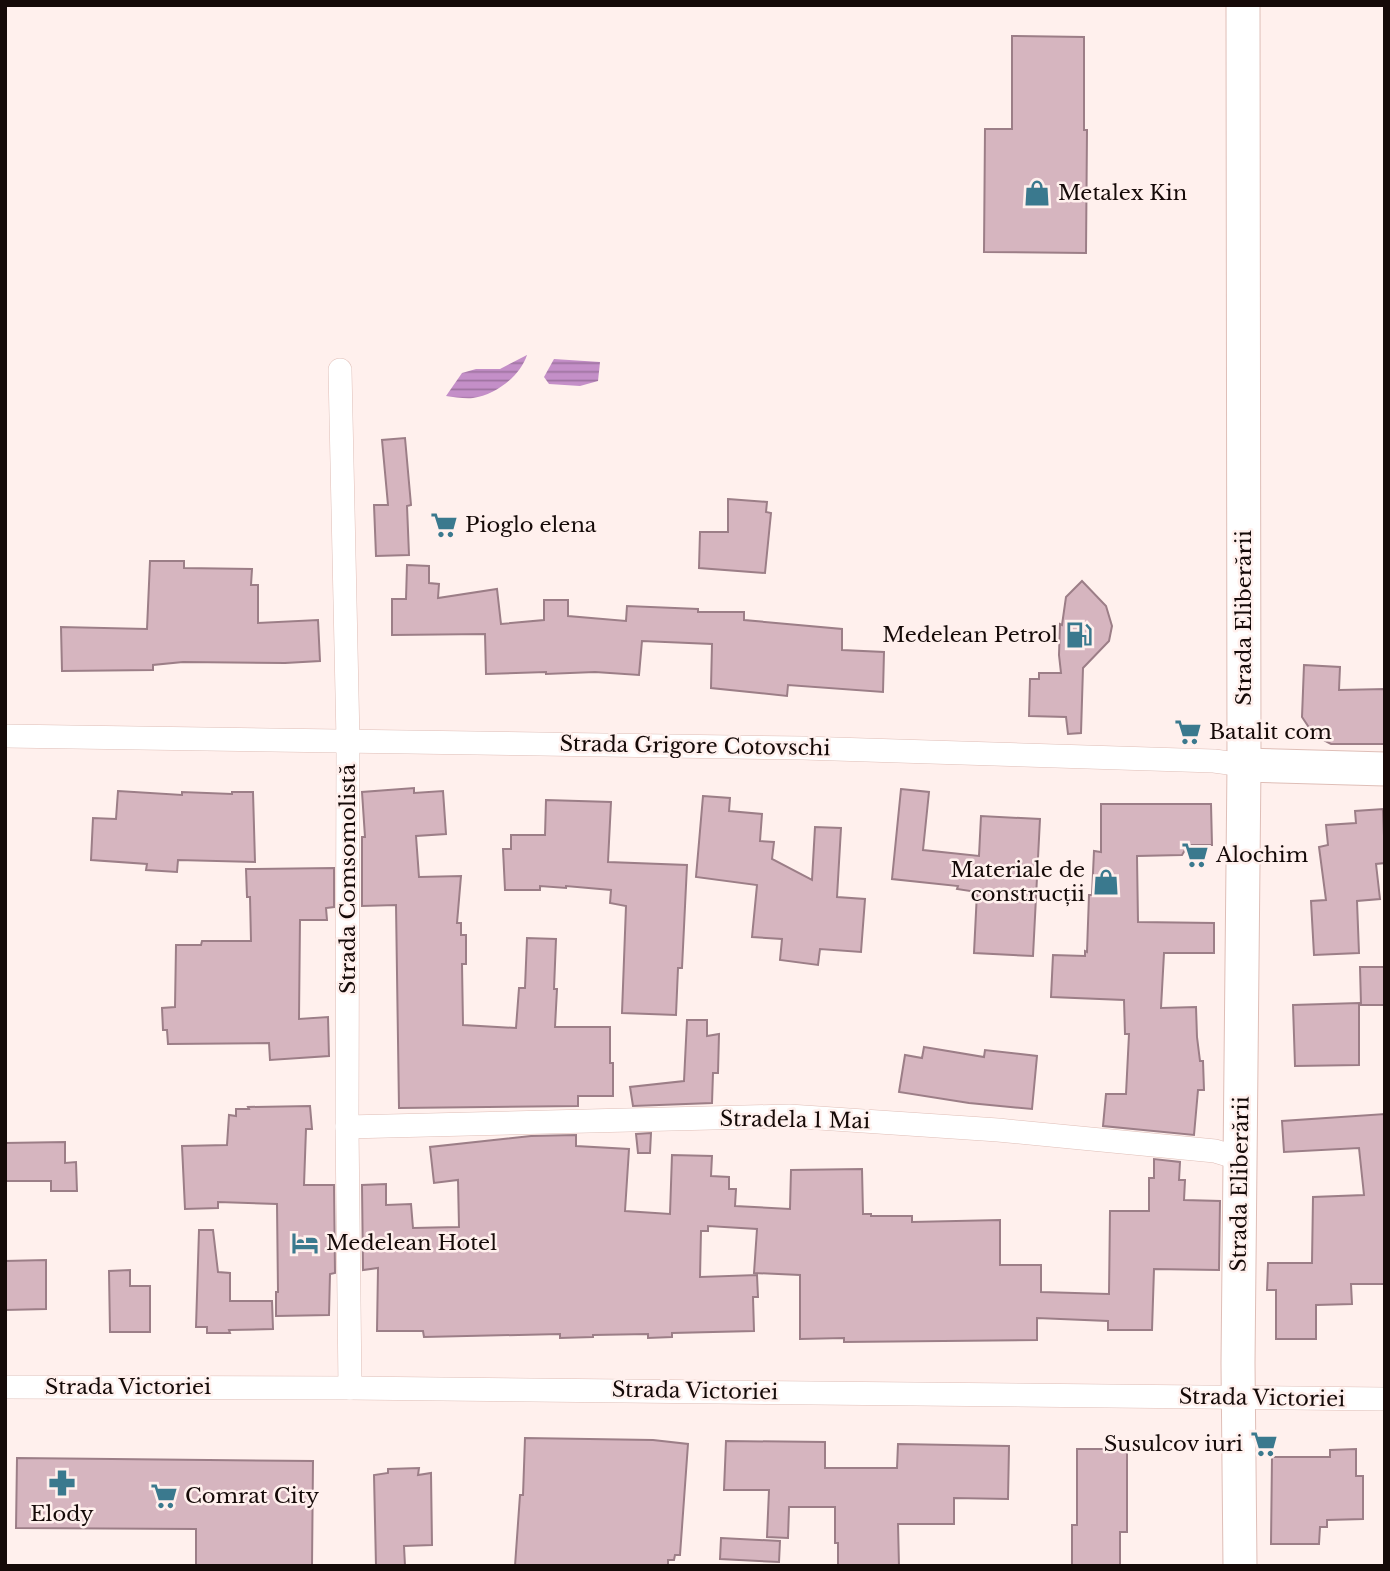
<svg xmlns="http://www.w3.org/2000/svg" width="1390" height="1571" viewBox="0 0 1390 1571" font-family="'Libre Baskerville',serif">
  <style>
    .water { fill: url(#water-rules) }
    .building { fill: #d6b5bf; stroke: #9c7e87; stroke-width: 2 }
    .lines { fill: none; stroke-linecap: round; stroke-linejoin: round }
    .street-casing { stroke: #dfbeb7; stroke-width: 24 }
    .secondary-casing { stroke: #dfbeb7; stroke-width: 35 }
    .street { stroke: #fff; stroke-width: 23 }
    .secondary { stroke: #fff; stroke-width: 33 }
    .labels { text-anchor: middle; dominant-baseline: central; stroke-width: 5; stroke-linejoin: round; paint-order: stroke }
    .poi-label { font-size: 21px; fill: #150a08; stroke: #fff0ed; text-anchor: start }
    .street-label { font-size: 21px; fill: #150a08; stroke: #fff0ed }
  </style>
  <defs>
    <pattern id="water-rules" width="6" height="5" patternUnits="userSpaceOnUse" patternTransform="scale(1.75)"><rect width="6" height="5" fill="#c48fc8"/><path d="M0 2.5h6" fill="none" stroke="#9e73a0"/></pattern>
  </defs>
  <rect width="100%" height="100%" fill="#fff0ed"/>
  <g class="water">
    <path d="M 527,355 C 520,376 496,395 473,398 C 465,399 454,397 446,396 L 462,373 L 476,369 L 500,369 Z"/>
    <path d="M 554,359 L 600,362 L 598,381 L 580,386 L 549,384 L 544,377 Z"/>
  </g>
  <g class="building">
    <path d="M 1012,36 L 1084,37 L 1084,130 L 1087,130 L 1086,253 L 984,252 L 985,129 L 1012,129 Z"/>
    <path d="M 405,438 L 411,505 L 407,506 L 409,555 L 376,556 L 374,505 L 388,505 L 382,440 Z"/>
    <path d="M 728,499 L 767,502 L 766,512 L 771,513 L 765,573 L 699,568 L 700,532 L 728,532 Z"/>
    <path d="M 150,561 L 184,561 L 184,568 L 252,569 L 251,585 L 258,585 L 258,623 L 318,620 L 320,661 L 285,663 L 183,662 L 153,665 L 153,670 L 62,671 L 61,627 L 147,629 Z"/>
    <path d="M 407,565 L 429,566 L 429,583 L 439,584 L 438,598 L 497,589 L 501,624 L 544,620 L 544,600 L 568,600 L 568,616 L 626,621 L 627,606 L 698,609 L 698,612 L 744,612 L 744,620 L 842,629 L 842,650 L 884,652 L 883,692 L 788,685 L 787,696 L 711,688 L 712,644 L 642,641 L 639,675 L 595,672 L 546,674 L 546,672 L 486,674 L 485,634 L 392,635 L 392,599 L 406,599 Z"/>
    <path d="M 1082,581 L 1106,606 L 1112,626 L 1109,641 L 1083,668 L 1081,733 L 1068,734 L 1066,717 L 1029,716 L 1030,679 L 1039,679 L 1039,673 L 1061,673 L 1059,655 L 1060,624 L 1062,625 L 1066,597 Z"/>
    <path d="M 1304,665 L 1340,667 L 1339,690 L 1385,689 L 1385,744 L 1331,744 L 1314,735 L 1302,717 Z"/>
    <path d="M 414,788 L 414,793 L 443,791 L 446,834 L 416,836 L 419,877 L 461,876 L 457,923 L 461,923 L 461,935 L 466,935 L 466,964 L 462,964 L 463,1025 L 516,1028 L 519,988 L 525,988 L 527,938 L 556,939 L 554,989 L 557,989 L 555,1027 L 610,1027 L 610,1063 L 613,1063 L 613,1096 L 578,1096 L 578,1106 L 399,1108 L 396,905 L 362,906 L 362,837 L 365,837 L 362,792 Z"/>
    <path d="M 901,789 L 929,792 L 923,850 L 979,856 L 981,816 L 1040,819 L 1033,956 L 974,953 L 977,892 L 957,889 L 958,886 L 892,879 Z"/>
    <path d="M 118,791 L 182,795 L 182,792 L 232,794 L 232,792 L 253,792 L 255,862 L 178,860 L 177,872 L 146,870 L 147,864 L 91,860 L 93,818 L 116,819 Z"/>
    <path d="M 703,796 L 730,798 L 729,811 L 762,814 L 760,841 L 774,842 L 772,859 L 812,880 L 815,827 L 841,828 L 837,897 L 865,899 L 861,952 L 820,949 L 818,965 L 780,960 L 782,939 L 752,937 L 757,885 L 696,877 Z"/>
    <path d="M 546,800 L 611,802 L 608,862 L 687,865 L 682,968 L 678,968 L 676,1015 L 622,1013 L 626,906 L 610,903 L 611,890 L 566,886 L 566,888 L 540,886 L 540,890 L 505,890 L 503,849 L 511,849 L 511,835 L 545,835 Z"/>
    <path d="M 1101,804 L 1211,804 L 1212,845 L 1188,845 L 1182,855 L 1137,856 L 1138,922 L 1214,923 L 1214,953 L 1164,953 L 1161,1008 L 1196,1007 L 1197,1037 L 1200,1061 L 1203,1061 L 1204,1090 L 1198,1090 L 1194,1135 L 1103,1126 L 1106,1094 L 1126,1094 L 1129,1034 L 1125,1034 L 1124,1000 L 1051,997 L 1053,955 L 1085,956 L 1085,951 L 1087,952 L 1089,895 L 1092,895 L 1094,851 L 1101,852 Z"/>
    <path d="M 1383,809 L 1385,863 L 1376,864 L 1380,899 L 1357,901 L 1359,953 L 1314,955 L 1311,901 L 1326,900 L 1319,847 L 1328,845 L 1326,825 L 1356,823 L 1355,811 Z"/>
    <path d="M 334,868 L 334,907 L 326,908 L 327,920 L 300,920 L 299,1019 L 328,1017 L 329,1056 L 270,1060 L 269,1043 L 168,1044 L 167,1030 L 163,1030 L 162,1008 L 175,1007 L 176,945 L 201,945 L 202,941 L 251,941 L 250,897 L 247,897 L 246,869 Z"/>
    <path d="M 1360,967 L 1385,967 L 1385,1005 L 1361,1005 Z"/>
    <path d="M 1359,1003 L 1359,1065 L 1295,1066 L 1293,1005 Z"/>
    <path d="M 687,1020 L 707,1020 L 707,1036 L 719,1034 L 718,1073 L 713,1073 L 712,1103 L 633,1106 L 630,1087 L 684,1081 Z"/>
    <path d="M 924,1047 L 984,1057 L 985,1050 L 1037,1056 L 1032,1109 L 969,1103 L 899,1092 L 905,1055 L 922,1058 Z"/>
    <path d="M 310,1106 L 312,1129 L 306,1129 L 304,1185 L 334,1185 L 335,1273 L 330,1274 L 329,1315 L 276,1316 L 276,1292 L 278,1292 L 277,1204 L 218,1202 L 218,1208 L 185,1209 L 182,1146 L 227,1145 L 229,1115 L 236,1116 L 236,1109 L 249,1109 L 248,1107 Z"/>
    <path d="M 1385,1114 L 1385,1284 L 1351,1284 L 1352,1304 L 1316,1305 L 1316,1339 L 1276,1339 L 1276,1290 L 1267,1290 L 1268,1263 L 1312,1263 L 1313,1197 L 1364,1195 L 1359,1148 L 1284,1152 L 1282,1121 Z"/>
    <path d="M 651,1133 L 650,1153 L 638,1153 L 636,1134 Z"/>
    <path d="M 576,1135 L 576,1146 L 629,1149 L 625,1211 L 670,1214 L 672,1155 L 712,1156 L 711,1176 L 729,1177 L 729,1189 L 736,1189 L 735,1206 L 790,1209 L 791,1170 L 862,1169 L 863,1214 L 871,1214 L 871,1216 L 912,1216 L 912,1222 L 1000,1220 L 1000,1265 L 1041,1265 L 1041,1292 L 1109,1294 L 1110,1211 L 1149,1211 L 1149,1178 L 1154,1178 L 1154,1159 L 1180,1162 L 1179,1180 L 1185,1180 L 1184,1200 L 1220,1201 L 1219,1270 L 1154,1269 L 1152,1330 L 1108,1330 L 1108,1321 L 1037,1318 L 1037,1340 L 844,1342 L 844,1338 L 800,1339 L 800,1275 L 754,1273 L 757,1229 L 708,1226 L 708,1231 L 701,1231 L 700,1277 L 757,1275 L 758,1297 L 753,1297 L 754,1331 L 672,1333 L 672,1337 L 648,1338 L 648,1334 L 593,1335 L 593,1337 L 560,1338 L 560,1334 L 424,1337 L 423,1331 L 377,1331 L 378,1268 L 363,1270 L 362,1185 L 386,1184 L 386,1205 L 411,1204 L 413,1228 L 459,1227 L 458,1180 L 434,1183 L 430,1147 L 531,1136 Z"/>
    <path d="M 65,1142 L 65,1163 L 76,1162 L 77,1191 L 51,1191 L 51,1181 L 5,1181 L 5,1143 Z"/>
    <path d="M 199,1230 L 213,1230 L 218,1272 L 230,1273 L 230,1301 L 272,1301 L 273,1329 L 229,1330 L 230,1333 L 207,1333 L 207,1327 L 196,1327 Z"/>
    <path d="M 46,1260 L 46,1309 L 5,1310 L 5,1261 Z"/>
    <path d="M 130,1270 L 130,1286 L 150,1286 L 150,1332 L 110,1332 L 109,1271 Z"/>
    <path d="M 525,1438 L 653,1440 L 688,1444 L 680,1555 L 675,1555 L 674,1560 L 668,1560 L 668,1566 L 515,1566 L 520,1495 L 523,1495 Z"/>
    <path d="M 726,1441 L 825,1442 L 825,1468 L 897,1468 L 898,1444 L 1009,1446 L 1008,1499 L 954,1498 L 954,1524 L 898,1524 L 899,1566 L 838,1566 L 838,1543 L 835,1543 L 835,1507 L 789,1507 L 788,1538 L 767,1537 L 769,1490 L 724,1490 Z"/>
    <path d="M 1077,1449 L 1127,1449 L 1127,1532 L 1120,1532 L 1120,1566 L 1072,1566 L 1072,1525 L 1077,1525 Z"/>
    <path d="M 1356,1449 L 1356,1476 L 1363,1476 L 1363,1519 L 1327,1520 L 1327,1527 L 1320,1527 L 1319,1544 L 1271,1544 L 1272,1457 L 1330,1457 L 1330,1450 Z"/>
    <path d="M 17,1458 L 313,1461 L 312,1566 L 196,1566 L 196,1529 L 16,1528 Z"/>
    <path d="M 419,1468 L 418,1475 L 431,1473 L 432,1545 L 404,1546 L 405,1566 L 376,1566 L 374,1475 L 388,1473 L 388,1469 Z"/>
    <path d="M 721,1538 L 780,1541 L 779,1562 L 720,1559 Z"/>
  </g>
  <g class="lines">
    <g class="street-casing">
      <g id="street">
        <path d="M 340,370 L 348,740 L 347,1127 L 350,1388"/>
        <path d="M 5,736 L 803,748 L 1214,761 L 1244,765"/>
        <path d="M 347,1127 L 789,1116 L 998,1130 L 1215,1151 L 1241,1159"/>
        <path d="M 5,1387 L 350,1388 L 1385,1399"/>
      </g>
    </g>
    <g class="secondary-casing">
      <g id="secondary">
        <path d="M 1244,765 L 1385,769"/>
        <path d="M 1240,1566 L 1238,1363 L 1244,765 L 1243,5"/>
      </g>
    </g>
    <use href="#street" class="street"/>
    <use href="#secondary" class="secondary"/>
  </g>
  <defs>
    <g id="shop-bare" transform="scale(2.1)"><path d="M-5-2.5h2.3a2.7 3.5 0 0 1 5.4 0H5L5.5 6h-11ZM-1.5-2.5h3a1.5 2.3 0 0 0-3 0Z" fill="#3a798e" stroke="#fff0ed" stroke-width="2.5" paint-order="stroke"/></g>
    <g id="supermarket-bare" transform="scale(2.1)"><path d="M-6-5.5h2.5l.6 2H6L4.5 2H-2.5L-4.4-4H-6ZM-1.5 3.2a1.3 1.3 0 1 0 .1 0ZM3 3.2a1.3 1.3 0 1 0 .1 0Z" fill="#3a798e" stroke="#fff0ed" stroke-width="2.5" paint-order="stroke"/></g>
    <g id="fuel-bare" transform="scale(2.1)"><path d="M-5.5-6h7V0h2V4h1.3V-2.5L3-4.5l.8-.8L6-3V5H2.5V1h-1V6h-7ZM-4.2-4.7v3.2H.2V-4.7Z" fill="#3a798e" stroke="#fff0ed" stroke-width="2.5" paint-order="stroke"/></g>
    <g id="hotel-bare" transform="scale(2.1)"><path d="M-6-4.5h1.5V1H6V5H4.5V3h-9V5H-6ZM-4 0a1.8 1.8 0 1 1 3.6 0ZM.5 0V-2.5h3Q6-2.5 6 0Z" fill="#3a798e" stroke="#fff0ed" stroke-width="2.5" paint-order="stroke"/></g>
    <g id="pharmacy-bare" transform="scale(2.1)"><path d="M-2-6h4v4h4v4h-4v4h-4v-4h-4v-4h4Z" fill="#3a798e" stroke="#fff0ed" stroke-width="2.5" paint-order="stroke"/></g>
  </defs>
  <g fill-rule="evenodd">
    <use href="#shop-bare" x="1037" y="193"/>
    <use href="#supermarket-bare" x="444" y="525"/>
    <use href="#fuel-bare" x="1079" y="635"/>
    <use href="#supermarket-bare" x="1188" y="732"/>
    <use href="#supermarket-bare" x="1195" y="855"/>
    <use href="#shop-bare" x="1106" y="882"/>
    <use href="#hotel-bare" x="305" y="1243"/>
    <use href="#supermarket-bare" x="1264" y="1444"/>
    <use href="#pharmacy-bare" x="62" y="1483"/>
    <use href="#supermarket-bare" x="164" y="1496"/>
  </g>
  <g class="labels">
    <g class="poi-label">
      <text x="1058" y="193">Metalex Kin</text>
      <text x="465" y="525">Pioglo elena</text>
      <text x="1058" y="635" text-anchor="end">Medelean Petrol</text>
      <text x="1209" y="732">Batalit com</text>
      <text x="1216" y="855">Alochim</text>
      <text x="1085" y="870" text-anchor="end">Materiale de<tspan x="1085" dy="24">construcții</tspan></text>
      <text x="326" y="1243">Medelean Hotel</text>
      <text x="1243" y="1444" text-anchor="end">Susulcov iuri</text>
      <text x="185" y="1496">Comrat City</text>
      <text x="62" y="1514" text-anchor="middle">Elody</text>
    </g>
    <g class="street-label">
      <text transform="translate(1244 618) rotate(-90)">Strada Eliberării</text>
      <text transform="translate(695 746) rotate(1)">Strada Grigore Cotovschi</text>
      <text transform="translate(348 879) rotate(-90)">Strada Comsomolistă</text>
      <text transform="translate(795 1120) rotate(1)">Stradela 1 Mai</text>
      <text transform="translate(1240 1184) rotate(-89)">Strada Eliberării</text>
      <text x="128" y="1387">Strada Victoriei</text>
      <text transform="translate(695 1391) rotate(1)">Strada Victoriei</text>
      <text transform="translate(1262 1398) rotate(1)">Strada Victoriei</text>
    </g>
  </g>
  <rect width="1390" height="1571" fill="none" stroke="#150a08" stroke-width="14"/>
</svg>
